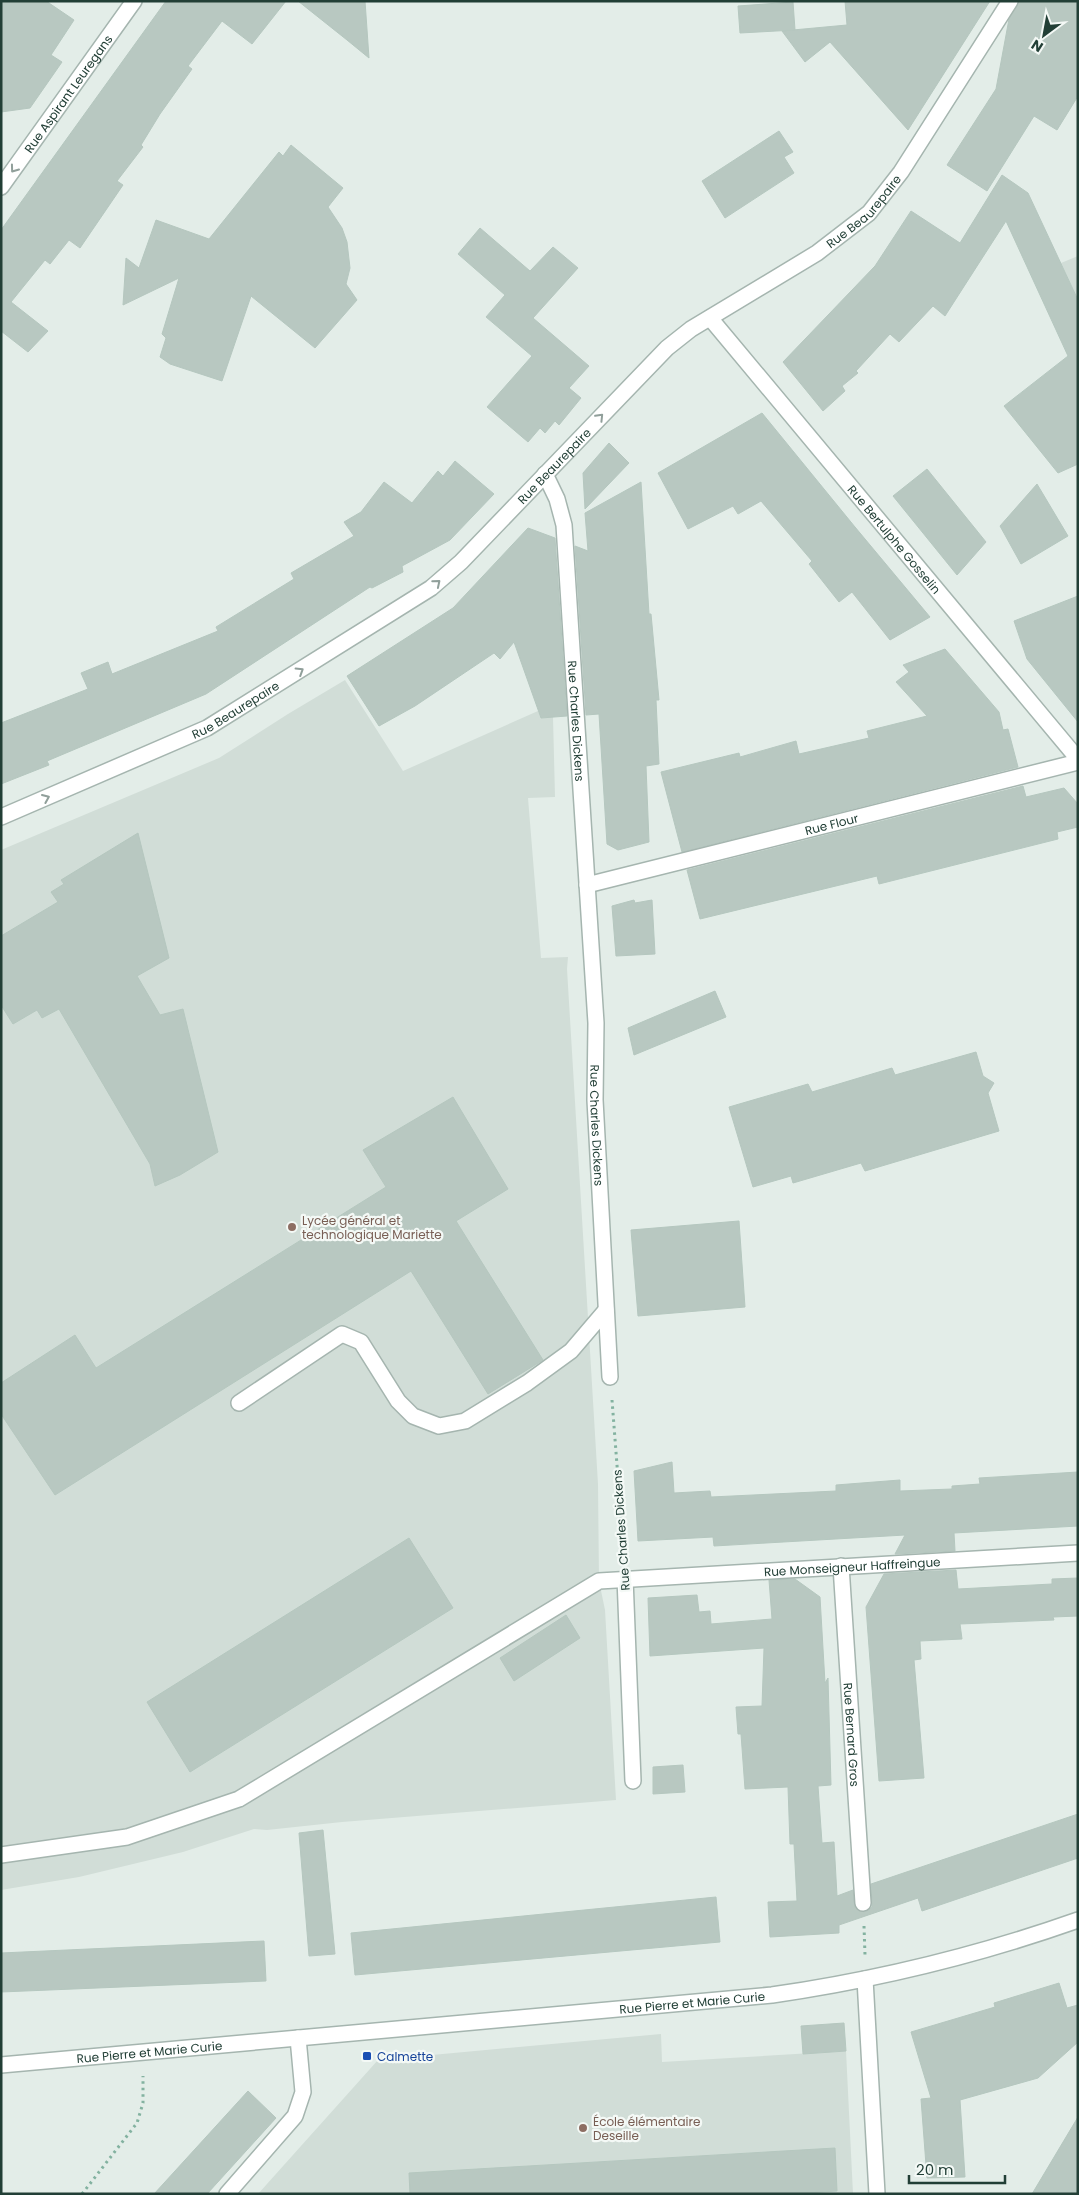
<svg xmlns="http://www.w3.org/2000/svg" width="1079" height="2195" viewBox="0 0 1079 2195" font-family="Poppins,sans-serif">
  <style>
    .built { fill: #d1ddd7 }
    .building { fill: #b8c8c1; stroke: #b5c7bf }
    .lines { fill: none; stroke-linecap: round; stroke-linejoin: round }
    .minor-casing { stroke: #a5b5af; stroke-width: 18 }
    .path { stroke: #83b2a0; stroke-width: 3; stroke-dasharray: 2.5 4; stroke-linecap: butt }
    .minor { stroke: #fff; stroke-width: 15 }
    .oneway { stroke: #909f9a }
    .education-dot { fill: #8d6e63; stroke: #f4f9f6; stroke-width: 2 }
    .transit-dot { fill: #1a4fb4; stroke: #f4f9f6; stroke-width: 2 }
    .labels { text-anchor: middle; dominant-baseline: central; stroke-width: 4.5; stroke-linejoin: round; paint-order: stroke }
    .street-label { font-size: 12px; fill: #223f36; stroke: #f4f9f6 }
    .education-label { font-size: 12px; fill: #785e54; stroke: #f4f9f6; text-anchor: start }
    .transit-label { font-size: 12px; fill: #164399; stroke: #f4f9f6; text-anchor: start }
  </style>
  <rect width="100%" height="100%" fill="#e3ede8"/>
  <g class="built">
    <path d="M 1078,256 L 1078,300 L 1061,263 Z"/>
    <path d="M 345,680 L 403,771 L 538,711 L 541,718 L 553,717 L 555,797 L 528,798 L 541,958 L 568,957 L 567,969 L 598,1484 L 599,1581 L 605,1610 L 616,1800 L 342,1822 L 267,1830 L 254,1829 L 183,1852 L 79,1877 L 1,1890 L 1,850 L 219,758 L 288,714 Z"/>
    <path d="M 661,2034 L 662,2062 L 846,2051 L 853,2194 L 258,2194 L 378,2060 Z"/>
  </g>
  <g class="building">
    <path d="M 1,1 L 46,1 L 74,20 L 51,55 L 62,62 L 30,108 L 1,112 Z"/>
    <path d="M 166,1 L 286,1 L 252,44 L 222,21 L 188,66 L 192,69 L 160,114 L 141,145 L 143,147 L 117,181 L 123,185 L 80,248 L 69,240 L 50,264 L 45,260 L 11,302 L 48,331 L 28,352 L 1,331 L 1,230 Z"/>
    <path d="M 298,1 L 365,1 L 369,58 L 347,40 Z"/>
    <path d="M 845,1 L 990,1 L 908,130 L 830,42 L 805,62 L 782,31 L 847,25 Z"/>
    <path d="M 1019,1 L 1078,1 L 1078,96 L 1057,130 L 1034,116 L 987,191 L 947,165 L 996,89 L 1009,19 Z"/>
    <path d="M 793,2 L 795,30 L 740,33 L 738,6 Z"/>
    <path d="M 779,131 L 793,152 L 784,157 L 794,173 L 725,218 L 702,181 Z"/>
    <path d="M 291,145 L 343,188 L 328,207 L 342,228 L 347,242 L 350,268 L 346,284 L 357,300 L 315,348 L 251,296 L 222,381 L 170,364 L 160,357 L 166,338 L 162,334 L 179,278 L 123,305 L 126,258 L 139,268 L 156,220 L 209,239 L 279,152 L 283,156 Z"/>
    <path d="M 1002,175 L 1028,193 L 1078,300 L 1078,464 L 1058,473 L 1004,406 L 1068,356 L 1006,221 L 945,316 L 933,306 L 899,342 L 890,334 L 856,371 L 858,373 L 842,386 L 845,391 L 823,411 L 783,362 L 875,266 L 911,211 L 960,243 Z"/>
    <path d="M 480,228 L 530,271 L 553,247 L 578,268 L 533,318 L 589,366 L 569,388 L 581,398 L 559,425 L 555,421 L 545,433 L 540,428 L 528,442 L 487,407 L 532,356 L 486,317 L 505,295 L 458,254 Z"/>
    <path d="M 762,413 L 855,527 L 930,617 L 890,640 L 852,592 L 839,602 L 809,564 L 812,561 L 761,501 L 738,514 L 733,506 L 688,529 L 658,473 Z"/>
    <path d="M 609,443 L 629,463 L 585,509 L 583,473 Z"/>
    <path d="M 455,461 L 494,494 L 450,540 L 402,566 L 403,572 L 372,588 L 370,587 L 206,694 L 47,761 L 49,765 L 1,784 L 1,723 L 88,689 L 81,673 L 108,662 L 112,674 L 218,631 L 216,627 L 294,579 L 291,573 L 354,536 L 344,522 L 361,512 L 384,482 L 412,503 L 438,471 L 443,476 Z"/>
    <path d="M 927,469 L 986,542 L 957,575 L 893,496 Z"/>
    <path d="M 641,482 L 649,614 L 651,614 L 659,700 L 656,700 L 659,764 L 646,766 L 649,842 L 618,850 L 607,844 L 599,714 L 586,715 L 575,546 L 588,551 L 585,513 Z"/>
    <path d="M 1037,484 L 1068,536 L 1021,564 L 1000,526 Z"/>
    <path d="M 528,528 L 555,538 L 567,716 L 541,718 L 514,642 L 500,659 L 494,653 L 415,706 L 379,726 L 347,676 L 453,608 Z"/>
    <path d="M 1078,596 L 1078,722 L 1027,659 L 1014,621 Z"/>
    <path d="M 945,649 L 999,712 L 1003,730 L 1008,729 L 1018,767 L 682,852 L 661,772 L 739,753 L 740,757 L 796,741 L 799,754 L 869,738 L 867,731 L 927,716 L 896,682 L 909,672 L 903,665 Z"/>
    <path d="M 1023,786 L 1026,797 L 1064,788 L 1078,804 L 1078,827 L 1057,832 L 1058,839 L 879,884 L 877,876 L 700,919 L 687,870 Z"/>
    <path d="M 138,833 L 169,958 L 137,976 L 160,1015 L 183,1009 L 218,1152 L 180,1175 L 155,1186 L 150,1164 L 59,1009 L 42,1018 L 37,1010 L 13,1024 L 1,1005 L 1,936 L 58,902 L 51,892 L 64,884 L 61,880 Z"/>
    <path d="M 634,900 L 635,903 L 652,900 L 655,954 L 616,956 L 612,906 Z"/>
    <path d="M 715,991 L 726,1017 L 634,1055 L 628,1028 Z"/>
    <path d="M 976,1052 L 983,1076 L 994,1083 L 988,1093 L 999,1131 L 865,1171 L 861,1163 L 793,1183 L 791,1176 L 753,1187 L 729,1107 L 808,1084 L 812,1092 L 892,1068 L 895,1075 Z"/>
    <path d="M 453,1097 L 508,1189 L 456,1221 L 543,1360 L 488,1394 L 411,1271 L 55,1495 L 1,1414 L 1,1383 L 75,1335 L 96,1368 L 386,1187 L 363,1150 Z"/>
    <path d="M 739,1221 L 745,1307 L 638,1316 L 631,1230 Z"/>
    <path d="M 672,1462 L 674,1493 L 710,1491 L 711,1497 L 836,1491 L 836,1485 L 900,1480 L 900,1491 L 952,1489 L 952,1486 L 980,1484 L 979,1478 L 1078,1472 L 1078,1526 L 954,1533 L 955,1551 L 895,1554 L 905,1535 L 714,1546 L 713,1537 L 638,1541 L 634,1471 Z"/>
    <path d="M 409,1538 L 453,1608 L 190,1772 L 147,1702 Z"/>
    <path d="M 956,1570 L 958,1589 L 1052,1584 L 1052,1579 L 1078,1578 L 1078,1616 L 1053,1617 L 1054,1620 L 960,1624 L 962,1639 L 920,1641 L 921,1659 L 914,1660 L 924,1778 L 879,1781 L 866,1607 L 884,1574 Z"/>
    <path d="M 795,1579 L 820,1597 L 825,1683 L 828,1678 L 831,1785 L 818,1786 L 822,1843 L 834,1842 L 837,1896 L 853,1890 L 855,1908 L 864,1912 L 872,1907 L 871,1884 L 1078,1814 L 1078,1858 L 922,1911 L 918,1898 L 839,1925 L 839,1933 L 770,1937 L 768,1902 L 797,1901 L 794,1844 L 790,1844 L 788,1787 L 745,1789 L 741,1734 L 738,1734 L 736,1707 L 762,1706 L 764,1648 L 650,1656 L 648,1598 L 697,1595 L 699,1612 L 710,1611 L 711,1624 L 772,1619 L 769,1580 Z"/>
    <path d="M 566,1615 L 580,1638 L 514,1681 L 500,1658 Z"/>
    <path d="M 683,1765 L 685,1792 L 653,1794 L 653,1767 Z"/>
    <path d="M 323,1830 L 335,1954 L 309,1956 L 299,1833 Z"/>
    <path d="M 716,1897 L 720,1942 L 355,1975 L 351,1933 Z"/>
    <path d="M 264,1941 L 266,1981 L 1,1992 L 1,1953 Z"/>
    <path d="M 1059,1983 L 1067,2008 L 1078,2005 L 1078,2042 L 1038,2078 L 960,2100 L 965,2177 L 927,2178 L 921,2099 L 931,2098 L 911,2032 L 995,2007 L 994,2003 Z"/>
    <path d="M 844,2023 L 846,2051 L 803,2054 L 801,2026 Z"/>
    <path d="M 248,2091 L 276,2118 L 207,2194 L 154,2194 Z"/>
    <path d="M 1078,2117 L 1078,2194 L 1032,2194 Z"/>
    <path d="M 835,2148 L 837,2191 L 792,2194 L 410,2194 L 409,2173 Z"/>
  </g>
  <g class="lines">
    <g class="minor-casing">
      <g id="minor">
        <path id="s1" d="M 1,187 L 134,1"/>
        <path id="s2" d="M 710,318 L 1078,759"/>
        <path id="s3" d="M 545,474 L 557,499 L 564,525 L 596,1023 L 595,1100 L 610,1377"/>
        <path id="s4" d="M 1,817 L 207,728 L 431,588 L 461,562 L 667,348 L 691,329 L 817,253 L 869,213 L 901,172 L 1010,1"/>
        <path id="s5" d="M 587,885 L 1078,762"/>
        <path d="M 239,1403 L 342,1334 L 361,1342 L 398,1401 L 413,1416 L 439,1426 L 465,1421 L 527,1383 L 571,1351 L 606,1310"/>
        <path id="s6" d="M 841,1566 L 863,1903"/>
        <path d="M 625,1578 L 633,1781"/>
        <path id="s7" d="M 1,1855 L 127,1837 L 239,1799 L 599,1581 L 1078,1553"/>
        <path d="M 865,1979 L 877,2194"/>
        <path id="s8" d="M 1,2065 L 772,1995 C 876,1980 979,1955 1078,1920"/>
        <path d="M 227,2194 L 295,2116 L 303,2092 L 298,2038"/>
      </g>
    </g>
    <g class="path">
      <path d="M 612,1400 L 624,1556"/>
      <path d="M 864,1926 L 865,1955"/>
      <path d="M 82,2194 L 137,2123 L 143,2103 L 143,2076"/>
    </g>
    <use href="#minor" class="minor"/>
  </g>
  <defs><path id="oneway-chevron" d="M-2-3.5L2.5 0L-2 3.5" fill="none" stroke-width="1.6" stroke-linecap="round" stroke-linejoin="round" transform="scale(1.25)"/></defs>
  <g class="oneway">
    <use href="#oneway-chevron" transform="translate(14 169) rotate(126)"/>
    <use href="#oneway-chevron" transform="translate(600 417) rotate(-46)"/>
    <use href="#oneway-chevron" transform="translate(437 583) rotate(-40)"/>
    <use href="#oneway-chevron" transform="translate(300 671) rotate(-32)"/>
    <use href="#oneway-chevron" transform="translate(46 798) rotate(-23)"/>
  </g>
  <g class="education-dot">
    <circle cx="292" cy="1227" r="5"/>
    <circle cx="583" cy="2128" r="5"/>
  </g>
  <rect class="transit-dot" x="362" y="2051" width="10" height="10" rx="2.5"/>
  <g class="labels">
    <g class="street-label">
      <text stroke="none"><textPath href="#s1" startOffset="115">Rue Aspirant Leuregans</textPath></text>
      <text stroke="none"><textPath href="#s4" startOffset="1066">Rue Beaurepaire</textPath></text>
      <text stroke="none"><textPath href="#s4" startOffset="662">Rue Beaurepaire</textPath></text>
      <text stroke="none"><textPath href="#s2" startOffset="288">Rue Bertulphe Gosselin</textPath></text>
      <text stroke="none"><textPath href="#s4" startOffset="258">Rue Beaurepaire</textPath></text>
      <text stroke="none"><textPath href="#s3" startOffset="251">Rue Charles Dickens</textPath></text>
      <text stroke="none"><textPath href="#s5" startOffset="252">Rue Flour</textPath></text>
      <text stroke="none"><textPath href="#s3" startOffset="656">Rue Charles Dickens</textPath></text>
      <text transform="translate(621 1530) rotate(-94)">Rue Charles Dickens</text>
      <text stroke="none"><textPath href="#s7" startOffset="920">Rue Monseigneur Haffreingue</textPath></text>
      <text stroke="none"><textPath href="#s6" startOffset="169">Rue Bernard Gros</textPath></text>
      <text stroke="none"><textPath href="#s8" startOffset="694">Rue Pierre et Marie Curie</textPath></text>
      <text stroke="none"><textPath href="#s8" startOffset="149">Rue Pierre et Marie Curie</textPath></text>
    </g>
    <g class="education-label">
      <text x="302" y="1220">Lycée général et<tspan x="302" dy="14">technologique Mariette</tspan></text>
      <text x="593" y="2121">École élémentaire<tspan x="593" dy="14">Deseille</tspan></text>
    </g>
    <g class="transit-label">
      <text x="377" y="2056">Calmette</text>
    </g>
  </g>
  <rect width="1079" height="2195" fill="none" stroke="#223f36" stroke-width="5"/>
  <g transform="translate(1044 35) rotate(212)" stroke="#f4f9f6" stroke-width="4" paint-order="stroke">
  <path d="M0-4L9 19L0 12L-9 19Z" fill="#223f36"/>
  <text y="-8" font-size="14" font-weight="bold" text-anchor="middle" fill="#223f36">N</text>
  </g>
  <path d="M909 2175v8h96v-8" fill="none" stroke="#223f36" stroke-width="2.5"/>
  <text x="916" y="2175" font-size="15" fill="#223f36" stroke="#f4f9f6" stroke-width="4" paint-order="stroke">20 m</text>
</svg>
